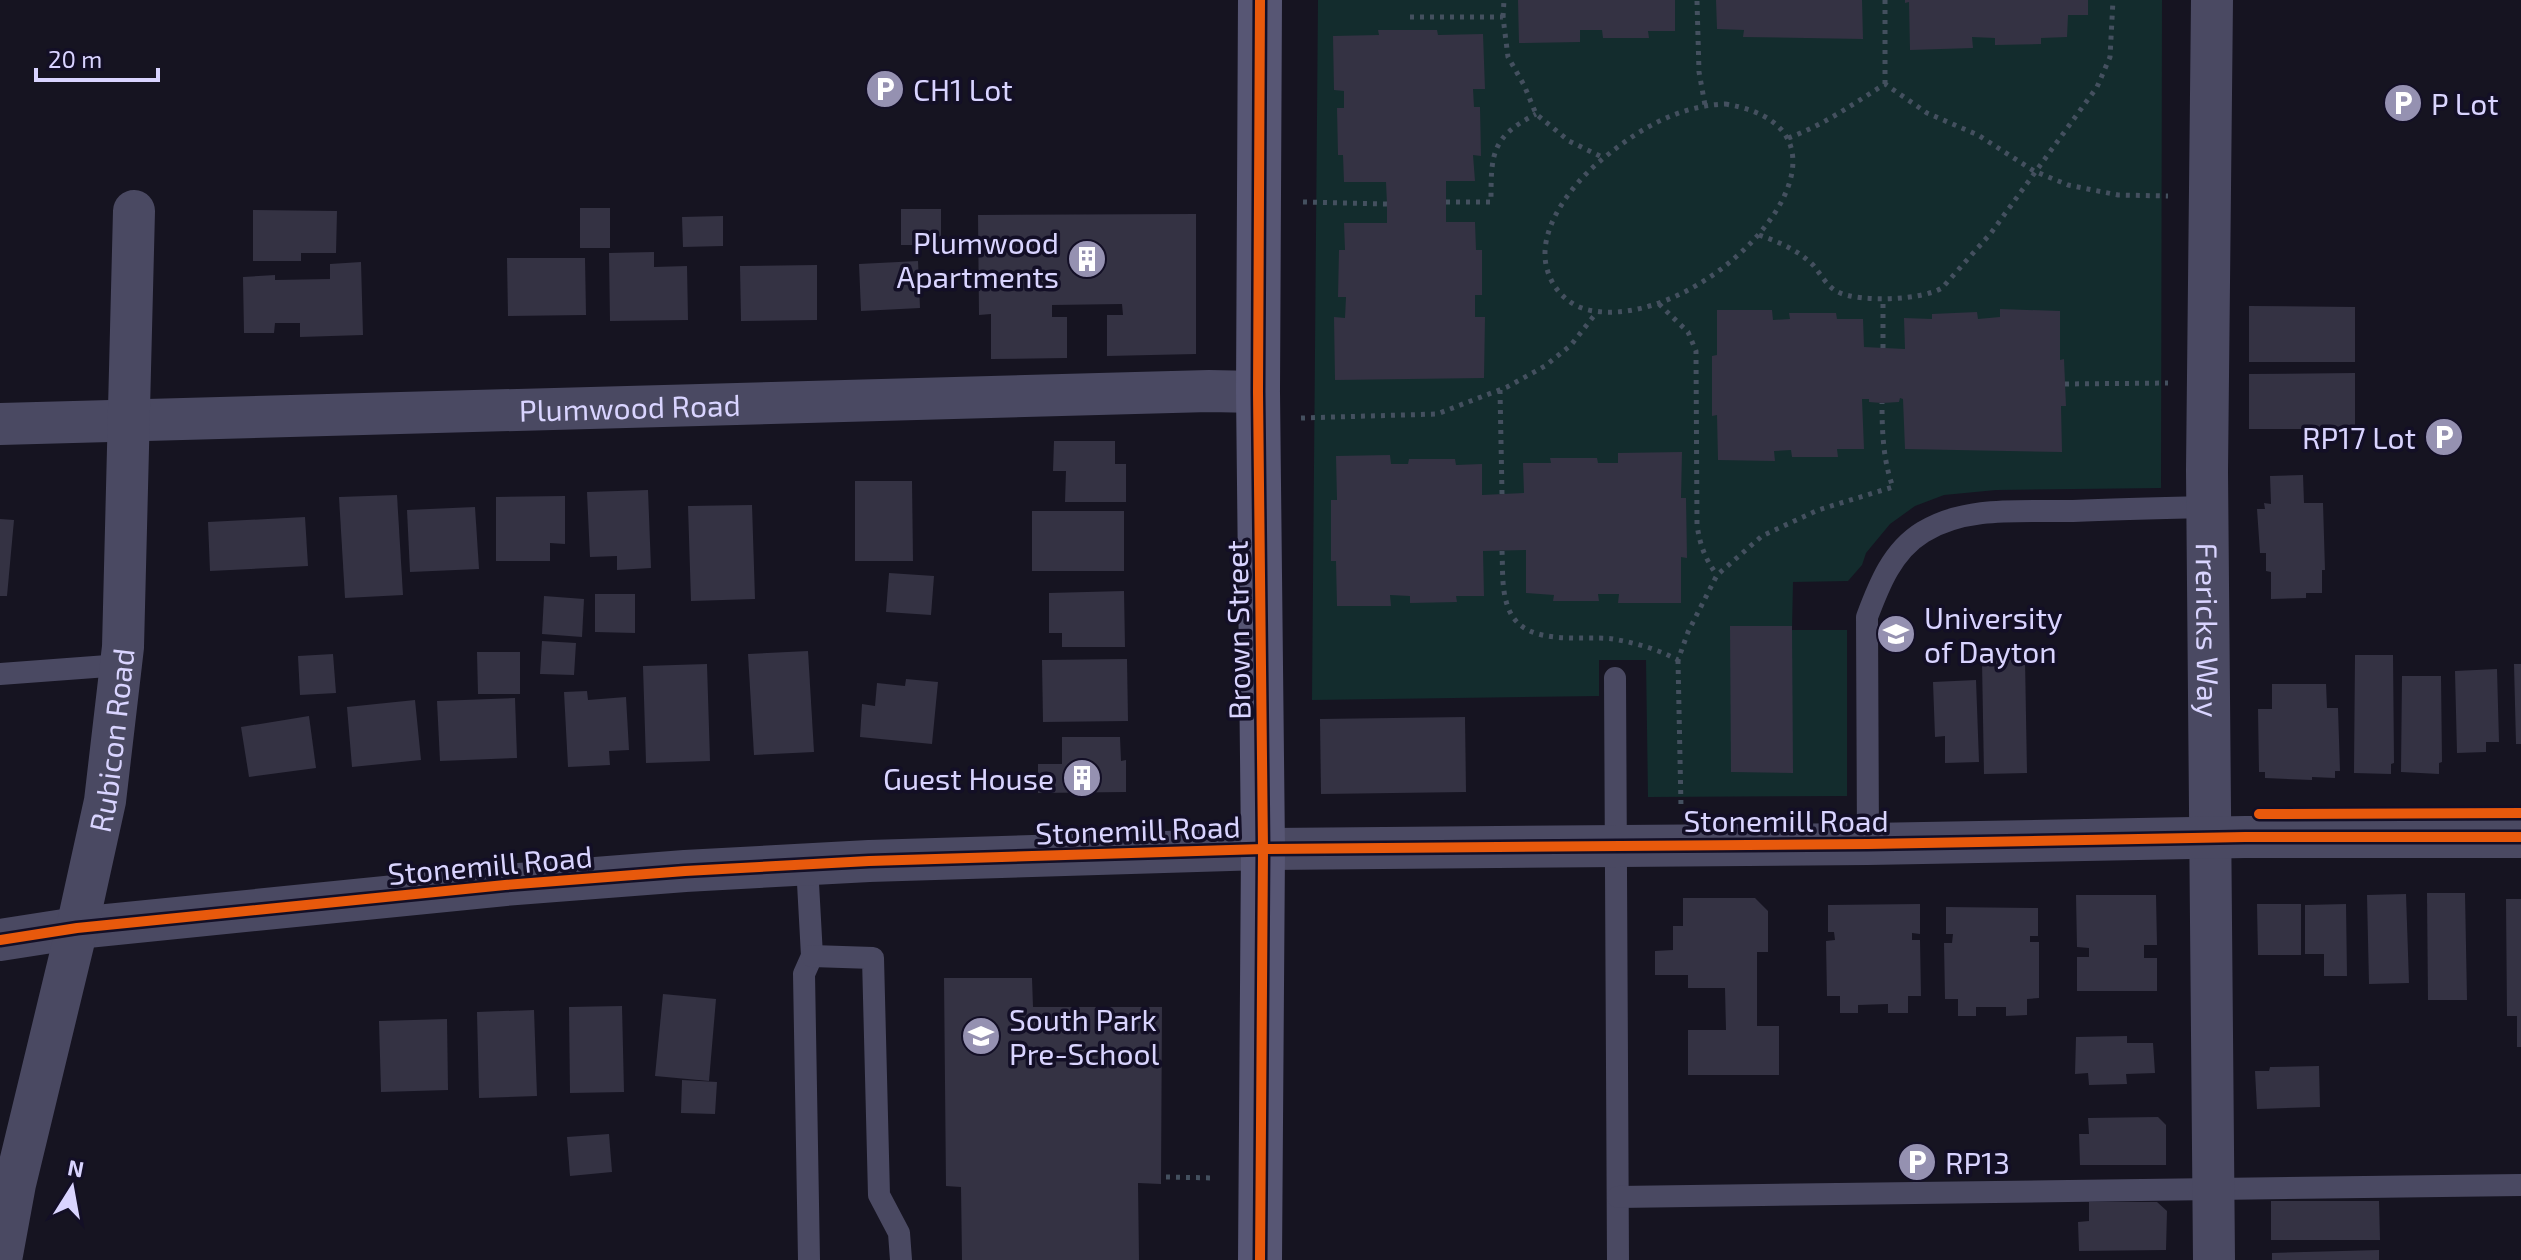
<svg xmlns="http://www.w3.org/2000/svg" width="2521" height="1260" viewBox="0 0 2521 1260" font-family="'Exo 2',sans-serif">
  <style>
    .green { fill: #132c2d }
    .building { fill: #343243 }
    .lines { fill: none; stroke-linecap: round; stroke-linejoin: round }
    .path { stroke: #44505f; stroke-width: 5; stroke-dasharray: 4 6; stroke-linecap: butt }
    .lane { stroke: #4a4962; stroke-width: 22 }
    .street { stroke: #4a4962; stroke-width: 42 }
    .secondary { stroke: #575674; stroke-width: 44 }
    .cycleway-casing { stroke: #130f26; stroke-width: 15 }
    .cycleway { stroke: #e8590c; stroke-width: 10 }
    .labels { text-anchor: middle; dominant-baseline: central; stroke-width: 7; stroke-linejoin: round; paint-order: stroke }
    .poi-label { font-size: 30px; fill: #d9d4ff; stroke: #130f26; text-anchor: start }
    .street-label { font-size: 30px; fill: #d9d4ff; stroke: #130f26 }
  </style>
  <rect width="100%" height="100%" fill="#161421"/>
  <path class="green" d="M 1318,0 L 2162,0 L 2161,488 L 1996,490 L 1944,495 L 1915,506 L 1890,524 L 1866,553 L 1862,565 L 1848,581 L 1793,582 L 1792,630 L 1847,630 L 1847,796 L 1648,797 L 1646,660 L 1599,660 L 1599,696 L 1312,700 Z"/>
  <g class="building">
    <path d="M 1518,0 L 1675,0 L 1675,31 L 1648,31 L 1649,38 L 1603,38 L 1602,30 L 1580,30 L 1580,42 L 1519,43 Z"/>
    <path d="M 1716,0 L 1862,0 L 1863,39 L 1743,37 L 1744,30 L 1717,29 Z"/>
    <path d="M 1905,0 L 2088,0 L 2088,15 L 2068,15 L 2067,37 L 2041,38 L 2041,44 L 1995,45 L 1995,38 L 1972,37 L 1973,48 L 1910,50 L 1909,2 L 1905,3 Z"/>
    <path d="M 1378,30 L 1437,30 L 1438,35 L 1483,34 L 1485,89 L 1473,89 L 1474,107 L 1480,107 L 1481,156 L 1473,155 L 1475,181 L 1446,181 L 1446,222 L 1475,222 L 1476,250 L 1482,250 L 1482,295 L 1475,295 L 1475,317 L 1485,317 L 1484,378 L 1335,380 L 1334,317 L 1345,318 L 1346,297 L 1338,297 L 1339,250 L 1345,250 L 1344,223 L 1387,223 L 1387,204 L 1386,182 L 1344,182 L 1343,155 L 1338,155 L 1337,108 L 1344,108 L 1344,91 L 1334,90 L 1333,36 L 1379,35 Z"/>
    <rect x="580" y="208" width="30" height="40"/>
    <rect x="901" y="209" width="40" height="36"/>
    <path d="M 253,210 L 337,211 L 336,253 L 301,253 L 301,261 L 253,261 Z"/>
    <path d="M 1196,214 L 1196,354 L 1107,356 L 1107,315 L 1123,315 L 1122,304 L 1052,305 L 1052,317 L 1067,317 L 1067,358 L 991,359 L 991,314 L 979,315 L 978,215 Z"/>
    <path d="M 723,216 L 723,246 L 683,247 L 682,217 Z"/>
    <path d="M 654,252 L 654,267 L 687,266 L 688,320 L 610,321 L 609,253 Z"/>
    <path d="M 507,258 L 585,258 L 586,315 L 508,316 Z"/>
    <path d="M 918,261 L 920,308 L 861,311 L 859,264 Z"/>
    <path d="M 361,262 L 363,335 L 300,337 L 300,323 L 275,323 L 274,333 L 244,333 L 243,277 L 275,275 L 275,280 L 330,279 L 330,264 Z"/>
    <path d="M 817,265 L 817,320 L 741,321 L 740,266 Z"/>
    <path d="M 2249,306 L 2355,307 L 2355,362 L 2249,362 Z"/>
    <path d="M 2000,309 L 2060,311 L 2060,360 L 2064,359 L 2066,406 L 2061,406 L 2062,452 L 1905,449 L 1903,399 L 1900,398 L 1899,402 L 1882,403 L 1869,402 L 1869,399 L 1862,399 L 1864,449 L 1837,449 L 1838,457 L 1792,457 L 1791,450 L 1774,451 L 1775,461 L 1718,460 L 1717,415 L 1712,416 L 1712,356 L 1717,355 L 1717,310 L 1772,310 L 1773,320 L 1790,319 L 1789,313 L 1836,313 L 1837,319 L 1863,319 L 1864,347 L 1905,349 L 1904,318 L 1932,319 L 1932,314 L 1977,312 L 1978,319 L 2000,317 Z"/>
    <path d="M 2355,373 L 2355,429 L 2249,429 L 2249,374 Z"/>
    <path d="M 1054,441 L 1115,441 L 1115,464 L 1126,464 L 1126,502 L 1065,502 L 1066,471 L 1053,471 Z"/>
    <path d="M 1682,452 L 1681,498 L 1686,498 L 1687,558 L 1681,557 L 1681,603 L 1618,603 L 1619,594 L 1598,594 L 1599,601 L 1553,601 L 1554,595 L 1526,593 L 1526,550 L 1483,551 L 1484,596 L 1456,596 L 1457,602 L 1410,603 L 1410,596 L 1390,595 L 1391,606 L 1337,606 L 1336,561 L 1331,561 L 1331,500 L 1337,500 L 1336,456 L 1390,455 L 1391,464 L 1408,464 L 1409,459 L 1455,459 L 1456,465 L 1482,464 L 1482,495 L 1524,493 L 1523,463 L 1551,463 L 1550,458 L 1597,458 L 1598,463 L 1618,463 L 1618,453 Z"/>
    <path d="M 2303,475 L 2304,503 L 2323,503 L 2325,570 L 2322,570 L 2322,593 L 2306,593 L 2306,598 L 2271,599 L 2271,572 L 2266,571 L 2266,553 L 2260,553 L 2257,509 L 2265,509 L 2264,503 L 2271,504 L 2270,476 Z"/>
    <path d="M 855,481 L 912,481 L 913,561 L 855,561 Z"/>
    <path d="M 648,490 L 651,568 L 617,570 L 617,556 L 590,557 L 587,492 Z"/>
    <path d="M 397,495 L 403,595 L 345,598 L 339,497 Z"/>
    <path d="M 565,496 L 565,544 L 550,543 L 550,561 L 496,561 L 496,497 Z"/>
    <path d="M 752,505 L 755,599 L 691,601 L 688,506 Z"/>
    <path d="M 475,507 L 479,569 L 410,572 L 407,510 Z"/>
    <rect x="1032" y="511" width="92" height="60"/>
    <path d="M 305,517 L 308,566 L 210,571 L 208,522 Z"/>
    <path d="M 0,519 L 14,520 L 7,596 L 0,596 Z"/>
    <path d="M 889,573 L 934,576 L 931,615 L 886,612 Z"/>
    <path d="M 1124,591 L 1125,647 L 1062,647 L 1062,633 L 1049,633 L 1049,593 Z"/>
    <path d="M 595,594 L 635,594 L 635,633 L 595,632 Z"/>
    <path d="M 544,596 L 584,599 L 582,637 L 542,634 Z"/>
    <path d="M 1730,626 L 1792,626 L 1793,773 L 1731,772 Z"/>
    <path d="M 542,641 L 576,643 L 574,675 L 540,674 Z"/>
    <path d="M 808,651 L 814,752 L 754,755 L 748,654 Z"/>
    <path d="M 477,652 L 520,652 L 520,694 L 478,694 Z"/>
    <path d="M 333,654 L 336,693 L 300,695 L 298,656 Z"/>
    <path d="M 2355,655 L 2393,655 L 2394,763 L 2391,764 L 2391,774 L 2354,773 Z"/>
    <path d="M 1127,659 L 1128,721 L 1043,722 L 1042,660 Z"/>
    <path d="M 2025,659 L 2027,773 L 1984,774 L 1982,661 Z"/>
    <path d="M 707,664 L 710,761 L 646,763 L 643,666 Z"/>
    <path d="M 2514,664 L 2521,664 L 2521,744 L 2516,744 Z"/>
    <path d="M 2497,669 L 2499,742 L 2486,742 L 2486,752 L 2457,753 L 2455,671 Z"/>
    <path d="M 2402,676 L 2441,676 L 2442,762 L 2439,763 L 2439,774 L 2401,772 Z"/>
    <path d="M 906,679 L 938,682 L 932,744 L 860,737 L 862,704 L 875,706 L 877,683 L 905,686 Z"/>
    <path d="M 1976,680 L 1979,762 L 1945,763 L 1945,736 L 1935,737 L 1933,682 Z"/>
    <path d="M 2272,684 L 2326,684 L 2327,708 L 2338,708 L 2340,771 L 2335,771 L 2335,778 L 2312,777 L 2312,780 L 2265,778 L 2265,772 L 2259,772 L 2258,709 L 2272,709 Z"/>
    <path d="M 587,691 L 588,700 L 626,697 L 629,750 L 609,751 L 610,765 L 568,767 L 564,692 Z"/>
    <path d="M 515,698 L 517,758 L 440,761 L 437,701 Z"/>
    <path d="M 415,700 L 421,760 L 352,767 L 347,707 Z"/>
    <path d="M 309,716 L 316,768 L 249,777 L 241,727 Z"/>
    <path d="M 1465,717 L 1466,792 L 1321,794 L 1320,719 Z"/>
    <path d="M 1062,737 L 1120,737 L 1121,761 L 1126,760 L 1126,792 L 1038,793 L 1038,764 L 1062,764 Z"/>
    <path d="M 2427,893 L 2465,893 L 2467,1000 L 2428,1000 Z"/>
    <path d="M 2406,894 L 2409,983 L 2369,984 L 2367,895 Z"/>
    <path d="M 2076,895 L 2156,895 L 2157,945 L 2144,945 L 2144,958 L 2157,958 L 2157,991 L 2077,991 L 2077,957 L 2089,957 L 2089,948 L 2077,947 Z"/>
    <path d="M 1683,898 L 1755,898 L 1768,911 L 1768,952 L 1757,952 L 1757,1026 L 1779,1026 L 1779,1075 L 1688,1075 L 1688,1030 L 1726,1030 L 1725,988 L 1688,988 L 1688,975 L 1655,975 L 1655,951 L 1673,950 L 1673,926 L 1683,926 Z"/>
    <path d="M 2506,899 L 2521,899 L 2521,1047 L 2517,1047 L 2517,1016 L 2507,1016 Z"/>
    <path d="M 1920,904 L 1920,934 L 1912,933 L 1912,940 L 1920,940 L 1921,996 L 1908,996 L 1908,1013 L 1888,1013 L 1888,1004 L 1858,1005 L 1858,1013 L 1840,1013 L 1840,996 L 1827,996 L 1826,941 L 1835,940 L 1834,932 L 1828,932 L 1828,905 Z"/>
    <path d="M 2257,904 L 2301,904 L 2301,955 L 2258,955 Z"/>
    <path d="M 2346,904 L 2347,976 L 2324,976 L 2324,954 L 2305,954 L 2305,905 Z"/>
    <path d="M 1946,907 L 2038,908 L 2038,936 L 2030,936 L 2030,942 L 2039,942 L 2039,998 L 2027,999 L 2027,1015 L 2006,1016 L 2006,1007 L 1976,1007 L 1976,1016 L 1958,1016 L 1958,999 L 1945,999 L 1944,943 L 1952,943 L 1953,934 L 1946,934 Z"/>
    <path d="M 944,978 L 1032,978 L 1033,1007 L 1162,1007 L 1161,1184 L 1138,1183 L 1139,1260 L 962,1260 L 961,1187 L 946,1186 Z"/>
    <path d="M 663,994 L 716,999 L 709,1081 L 655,1076 Z"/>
    <path d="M 622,1006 L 624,1092 L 570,1093 L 569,1007 Z"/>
    <path d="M 534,1010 L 537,1096 L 479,1098 L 477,1012 Z"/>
    <path d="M 447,1019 L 448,1090 L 381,1092 L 379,1021 Z"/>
    <path d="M 2127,1036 L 2127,1043 L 2153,1043 L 2155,1073 L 2126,1074 L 2127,1084 L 2089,1085 L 2088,1073 L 2075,1074 L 2076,1037 Z"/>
    <path d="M 2319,1066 L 2320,1107 L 2257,1109 L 2255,1071 L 2269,1071 L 2270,1067 Z"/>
    <path d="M 682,1080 L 717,1082 L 715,1114 L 681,1113 Z"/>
    <path d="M 2158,1117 L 2166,1125 L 2166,1165 L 2080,1165 L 2079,1134 L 2089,1134 L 2088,1118 Z"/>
    <path d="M 609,1134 L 612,1172 L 570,1176 L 567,1137 Z"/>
    <path d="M 2271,1201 L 2379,1201 L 2380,1240 L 2271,1240 Z"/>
    <path d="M 2089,1202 L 2157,1202 L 2167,1211 L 2166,1250 L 2079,1251 L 2078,1222 L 2089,1221 Z"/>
    <path d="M 2379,1250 L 2379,1260 L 2272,1260 L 2272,1253 Z"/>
  </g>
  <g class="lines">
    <g class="path">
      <path d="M 1885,0 L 1885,84"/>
      <path d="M 1697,1 L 1699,72 L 1705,105"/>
      <path d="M 1410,17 L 1503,17 L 1508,57 L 1524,85 L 1536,114 L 1569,141 L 1604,158"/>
      <path d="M 1503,17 L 1504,0"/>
      <path d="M 1725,104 C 1892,131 1713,329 1594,311 C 1571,308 1553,291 1547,269 C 1537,233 1566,193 1591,169 C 1629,135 1673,106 1725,104 Z"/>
      <path d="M 1788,138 C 1824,125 1853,104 1885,84 L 1927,113 L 1978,135 L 2034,171 L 2068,185 L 2118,195 L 2168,196"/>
      <path d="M 1303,202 L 1387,204"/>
      <path d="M 1446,202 L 1491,202 C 1491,154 1491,137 1536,114"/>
      <path d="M 1759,235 C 1779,242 1798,250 1813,265 C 1821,274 1827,287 1838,292 C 1860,303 1922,300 1942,288 L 1991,233 L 2097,87 L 2110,57 L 2113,0"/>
      <path d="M 1659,304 L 1688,332 L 1696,351 L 1697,525 C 1700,545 1705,559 1717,575"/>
      <path d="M 1883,348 L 1883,298"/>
      <path d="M 2065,384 L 2168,383"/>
      <path d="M 1500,390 L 1502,494"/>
      <path d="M 1301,418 L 1437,414 L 1507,387 L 1545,366 L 1571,345 L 1597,312"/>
      <path d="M 1502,551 C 1503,571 1501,593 1510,612 C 1527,647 1581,635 1613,639 C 1636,643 1657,649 1678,660 L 1688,632 L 1717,575 L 1762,536 L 1818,510 L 1893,487 C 1883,461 1882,430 1882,403"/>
      <path d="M 1678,660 L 1681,807"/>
      <path d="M 1166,1177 L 1215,1178"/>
    </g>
    <g class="lane">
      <path d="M 0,674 L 121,665"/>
      <path d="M 1615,678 L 1618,1260"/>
      <path d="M 1868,844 L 1867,617 C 1879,585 1892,551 1923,532 C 1967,505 2024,512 2073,511 C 2118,509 2163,508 2208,507"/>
      <path d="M 807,865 L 812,956 L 804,974 L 809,1260"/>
      <path d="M 812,956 L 873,958 L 879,1195 L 899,1233 L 901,1260"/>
      <path d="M 1618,1197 L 2521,1185"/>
    </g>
    <g class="street">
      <path id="s1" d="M 2212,0 L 2207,471 L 2214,1260"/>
      <path id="s2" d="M 0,424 L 1209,391 L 1258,392"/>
      <path d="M 0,940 L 77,928 L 505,885 L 685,871 L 869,861 L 1263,849 L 1868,844 L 2245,837 L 2521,837"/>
      <path id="s3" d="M 1,1260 L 15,1184 L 77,928 L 105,801 L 123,647 L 134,211"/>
    </g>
    <path class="secondary" d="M 1260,0 L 1258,392 L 1263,849 L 1260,1260"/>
    <g class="cycleway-casing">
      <g id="cycleway">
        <path d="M 1260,0 L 1258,392 L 1263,849 L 1260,1260"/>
        <path d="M 2259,814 L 2521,813"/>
        <path d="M 0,940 L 77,928 L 505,885 L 685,871 L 869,861 L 1263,849 L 1868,844 L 2245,837 L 2521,837"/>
      </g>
    </g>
    <use href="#cycleway" class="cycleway"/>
  </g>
  <defs>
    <g id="parking-disc" transform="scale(2)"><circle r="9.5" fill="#9591b1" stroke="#130f26"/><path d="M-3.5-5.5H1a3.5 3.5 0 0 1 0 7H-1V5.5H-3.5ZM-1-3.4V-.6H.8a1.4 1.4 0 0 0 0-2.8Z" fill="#fff"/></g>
    <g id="building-disc" transform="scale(2)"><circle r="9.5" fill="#9591b1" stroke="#130f26"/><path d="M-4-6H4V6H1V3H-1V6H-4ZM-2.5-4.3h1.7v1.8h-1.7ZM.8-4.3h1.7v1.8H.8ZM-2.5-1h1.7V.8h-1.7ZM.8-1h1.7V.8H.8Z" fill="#fff"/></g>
    <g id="university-disc" transform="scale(2)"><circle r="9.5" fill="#9591b1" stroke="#130f26"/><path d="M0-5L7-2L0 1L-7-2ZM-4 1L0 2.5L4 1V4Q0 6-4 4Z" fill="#fff"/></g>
    <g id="school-disc" transform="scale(2)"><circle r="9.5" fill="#9591b1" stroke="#130f26"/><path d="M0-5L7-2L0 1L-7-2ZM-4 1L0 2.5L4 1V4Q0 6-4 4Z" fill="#fff"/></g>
  </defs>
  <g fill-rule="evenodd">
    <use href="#parking-disc" x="885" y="89"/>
    <use href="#parking-disc" x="2403" y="103"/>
    <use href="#building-disc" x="1087" y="259"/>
    <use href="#parking-disc" x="2444" y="437"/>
    <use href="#university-disc" x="1896" y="634"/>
    <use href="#building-disc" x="1082" y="778"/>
    <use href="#school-disc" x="981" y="1036"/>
    <use href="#parking-disc" x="1917" y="1162"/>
  </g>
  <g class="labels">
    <g class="poi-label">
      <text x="913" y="89">CH1 Lot</text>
      <text x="2431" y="103">P Lot</text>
      <text x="1059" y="242" text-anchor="end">Plumwood<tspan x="1059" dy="34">Apartments</tspan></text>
      <text x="2416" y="437" text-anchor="end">RP17 Lot</text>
      <text x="1924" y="617">University<tspan x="1924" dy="34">of Dayton</tspan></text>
      <text x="1054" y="778" text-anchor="end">Guest House</text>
      <text x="1009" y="1019">South Park<tspan x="1009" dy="34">Pre-School</tspan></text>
      <text x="1945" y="1162">RP13</text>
    </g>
    <g class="street-label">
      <text stroke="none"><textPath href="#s2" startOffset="630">Plumwood Road</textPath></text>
      <text transform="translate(1237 630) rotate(-91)">Brown Street</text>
      <text stroke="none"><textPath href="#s1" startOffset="630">Frericks Way</textPath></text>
      <text stroke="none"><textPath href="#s3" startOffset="532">Rubicon Road</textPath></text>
      <text x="1786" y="820">Stonemill Road</text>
      <text transform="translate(1138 829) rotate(-2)">Stonemill Road</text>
      <text transform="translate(490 864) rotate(-5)">Stonemill Road</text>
    </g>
  </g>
  <g transform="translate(72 1188) rotate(11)" stroke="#130f26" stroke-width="6" paint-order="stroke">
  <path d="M0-6L14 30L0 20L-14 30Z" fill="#d9d4ff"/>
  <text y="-12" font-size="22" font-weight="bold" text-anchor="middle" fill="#d9d4ff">N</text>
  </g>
  <path d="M36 68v12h122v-12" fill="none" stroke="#d9d4ff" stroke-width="4"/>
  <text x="48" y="68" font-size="24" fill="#d9d4ff" stroke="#130f26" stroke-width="6" paint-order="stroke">20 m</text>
</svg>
